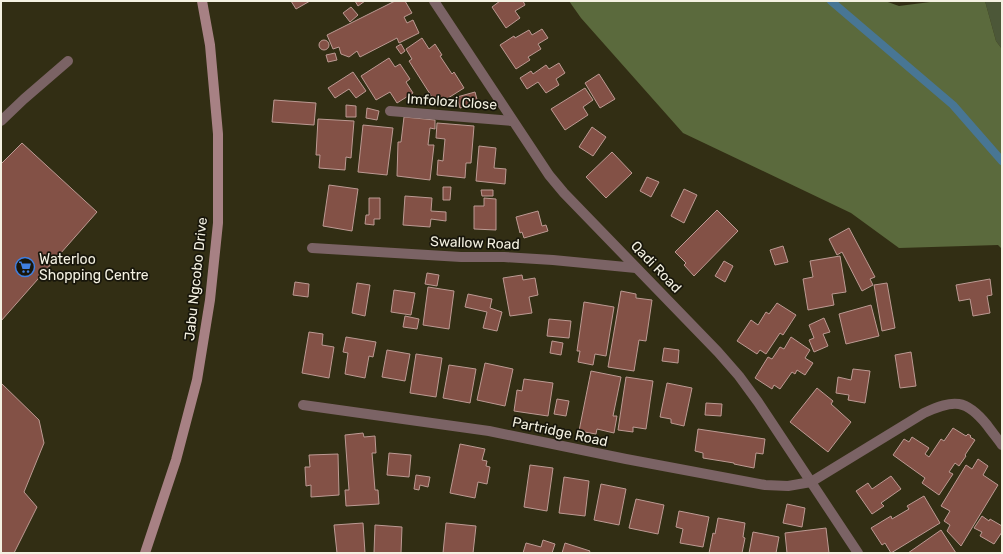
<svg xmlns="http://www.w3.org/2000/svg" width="1003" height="554" viewBox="0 0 1003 554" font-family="Rubik,sans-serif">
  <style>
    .green { fill: #4c5738 }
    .forest { fill: #5b6a3d }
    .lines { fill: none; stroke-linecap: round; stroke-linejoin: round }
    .stream { stroke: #487694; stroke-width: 8 }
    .building { fill: #835146; stroke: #bc9a93 }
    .lane { stroke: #7b6365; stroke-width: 10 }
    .street { stroke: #7b6365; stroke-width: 10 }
    .secondary { stroke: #a78184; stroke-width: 10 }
    .labels { text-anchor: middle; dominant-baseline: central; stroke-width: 3.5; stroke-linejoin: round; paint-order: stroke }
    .street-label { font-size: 14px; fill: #f4f1e2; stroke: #18160b }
    .poi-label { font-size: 14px; fill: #f4f1e2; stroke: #18160b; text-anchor: start }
  </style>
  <rect width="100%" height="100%" fill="#322e14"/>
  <path class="green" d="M 985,1 L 1002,1 L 1002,49 L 996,41 Z"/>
  <path class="forest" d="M 569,1 L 885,1 L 899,6 L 938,1 L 985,1 L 996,41 L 1002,49 L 1002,249 L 998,245 L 899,248 L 851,213 L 683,133 L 581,18 Z"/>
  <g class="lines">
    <path class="stream" d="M 831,1 L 953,105 L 1002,161"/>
  </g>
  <g class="building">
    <path d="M 291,1 L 310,1 L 296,9 Z"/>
    <path d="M 355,1 L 365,1 L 358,6 Z"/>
    <path d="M 395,1 L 405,1 L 412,13 L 404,17 L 407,23 L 413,20 L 419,33 L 399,43 L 397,38 L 360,57 L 357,51 L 349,57 L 341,54 L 339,47 L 333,49 L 327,35 Z"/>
    <path d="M 500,1 L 523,1 L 525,5 L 515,11 L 520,18 L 506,28 L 492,7 Z"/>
    <path d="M 351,7 L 358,15 L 350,22 L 343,13 Z"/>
    <path d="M 542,29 L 548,38 L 538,44 L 541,49 L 528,57 L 530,60 L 516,69 L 500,45 L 514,36 L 515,38 L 529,30 L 532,35 Z"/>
    <path d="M 422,38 L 429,49 L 435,44 L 442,55 L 440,56 L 452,74 L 454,72 L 464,88 L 437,105 L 409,61 L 412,59 L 406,49 Z"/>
    <circle cx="324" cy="45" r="5"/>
    <path d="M 401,44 L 405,51 L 401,54 L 396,47 Z"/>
    <path d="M 335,53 L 337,60 L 328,62 L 326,55 Z"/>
    <path d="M 389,58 L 395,67 L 400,64 L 410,79 L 406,82 L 413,93 L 397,103 L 390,92 L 376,100 L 361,76 Z"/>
    <path d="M 559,63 L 565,73 L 556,79 L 559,85 L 546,93 L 538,82 L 527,89 L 520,78 L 531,71 L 533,74 L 546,65 L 549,69 Z"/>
    <path d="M 353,72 L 366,91 L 356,98 L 349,89 L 335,98 L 328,88 Z"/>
    <path d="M 599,74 L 615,99 L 600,108 L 585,83 Z"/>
    <path d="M 585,88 L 593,100 L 583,107 L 588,115 L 565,130 L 551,109 Z"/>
    <path d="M 475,92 L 478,103 L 460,108 L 457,97 Z"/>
    <path d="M 274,100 L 316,103 L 314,125 L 272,122 Z"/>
    <path d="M 346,105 L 356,106 L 356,117 L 346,117 Z"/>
    <path d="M 367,108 L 379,111 L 377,120 L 366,118 Z"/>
    <path d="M 404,117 L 435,120 L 435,129 L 430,128 L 428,145 L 434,145 L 430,180 L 397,176 L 398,142 L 401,142 Z"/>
    <path d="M 318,119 L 354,121 L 351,158 L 346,157 L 345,170 L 319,168 L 320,155 L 316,155 Z"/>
    <path d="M 437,123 L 474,126 L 471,163 L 466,163 L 465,178 L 437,175 L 438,160 L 443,161 L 445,139 L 436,138 Z"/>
    <path d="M 363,125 L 393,128 L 387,175 L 358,172 Z"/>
    <path d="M 592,127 L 606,137 L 593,156 L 579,147 Z"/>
    <path d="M 22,143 L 97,212 L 1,321 L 1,164 Z"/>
    <path d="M 479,146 L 496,148 L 494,168 L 506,169 L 505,184 L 476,181 Z"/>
    <path d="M 612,152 L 632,173 L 606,198 L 586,177 Z"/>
    <path d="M 647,177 L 659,182 L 651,197 L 640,191 Z"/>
    <path d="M 329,185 L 358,189 L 352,231 L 323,226 Z"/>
    <path d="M 443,187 L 451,187 L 450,200 L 443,200 Z"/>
    <path d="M 684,189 L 697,195 L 684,223 L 671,216 Z"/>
    <path d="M 481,190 L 493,190 L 493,196 L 482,196 Z"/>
    <path d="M 405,196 L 432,198 L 431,211 L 446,212 L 446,221 L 431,219 L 430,227 L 403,225 Z"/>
    <path d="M 369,198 L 380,198 L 380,219 L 374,219 L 374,225 L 365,224 L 366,215 L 369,215 Z"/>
    <path d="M 484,198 L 496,199 L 496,230 L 474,229 L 474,206 L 484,206 Z"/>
    <path d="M 717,210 L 738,231 L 694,276 L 684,265 L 686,263 L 675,252 Z"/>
    <path d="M 538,211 L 542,226 L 546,225 L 548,231 L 524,238 L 522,232 L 520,233 L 516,217 Z"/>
    <path d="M 849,228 L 875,277 L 870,279 L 873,285 L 862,291 L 842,252 L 837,255 L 829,239 Z"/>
    <path d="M 783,246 L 788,262 L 775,265 L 770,250 Z"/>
    <path d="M 840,256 L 846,292 L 832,294 L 834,305 L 808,310 L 803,279 L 813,277 L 810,261 Z"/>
    <path d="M 724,261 L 733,266 L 725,282 L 715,276 Z"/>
    <path d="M 427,273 L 439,275 L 437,286 L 425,284 Z"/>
    <path d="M 522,275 L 523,280 L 535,278 L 538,295 L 529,297 L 532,313 L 510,316 L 503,278 Z"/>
    <path d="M 990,279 L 992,295 L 987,296 L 990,313 L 973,316 L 970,299 L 959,301 L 956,285 Z"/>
    <path d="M 295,282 L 309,284 L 308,297 L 293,295 Z"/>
    <path d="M 357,283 L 370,285 L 365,316 L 352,313 Z"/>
    <path d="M 887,283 L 895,328 L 882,331 L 874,285 Z"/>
    <path d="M 428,287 L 454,291 L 449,329 L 423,325 Z"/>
    <path d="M 394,290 L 415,293 L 411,315 L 391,312 Z"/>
    <path d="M 621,291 L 636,294 L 636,298 L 652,300 L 646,341 L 639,340 L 634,371 L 608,367 Z"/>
    <path d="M 468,294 L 492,299 L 490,308 L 502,312 L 497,331 L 483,328 L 487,312 L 465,307 Z"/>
    <path d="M 584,302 L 614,307 L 606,356 L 595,354 L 593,365 L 578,362 L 580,351 L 577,351 Z"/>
    <path d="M 777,303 L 796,315 L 783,335 L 780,333 L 766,354 L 760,350 L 757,354 L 737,341 L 751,320 L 758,325 L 766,312 L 769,314 Z"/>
    <path d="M 871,305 L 879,336 L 846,344 L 839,314 Z"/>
    <path d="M 405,316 L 419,319 L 417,329 L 403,327 Z"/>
    <path d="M 824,318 L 830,332 L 823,334 L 828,346 L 814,352 L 809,340 L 814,338 L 809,325 Z"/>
    <path d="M 549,319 L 571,321 L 569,338 L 547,336 Z"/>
    <path d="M 309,332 L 323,334 L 322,345 L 334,347 L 329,378 L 302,373 Z"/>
    <path d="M 346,337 L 376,342 L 373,357 L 369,356 L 365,378 L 345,374 L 348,353 L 343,352 Z"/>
    <path d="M 791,337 L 810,350 L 805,358 L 813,363 L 805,375 L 797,370 L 795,374 L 792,372 L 780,389 L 774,385 L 772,389 L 755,378 L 768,357 L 772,359 L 780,347 L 784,349 Z"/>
    <path d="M 552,341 L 563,343 L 561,355 L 550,353 Z"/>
    <path d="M 664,348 L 679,350 L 678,363 L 662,361 Z"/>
    <path d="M 387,350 L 410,354 L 405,381 L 382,377 Z"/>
    <path d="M 911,352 L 916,386 L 900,388 L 895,355 Z"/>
    <path d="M 416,354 L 442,358 L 436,397 L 410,393 Z"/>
    <path d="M 485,363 L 513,369 L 505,406 L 477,400 Z"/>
    <path d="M 449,365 L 476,369 L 470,403 L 443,398 Z"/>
    <path d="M 853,369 L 870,371 L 865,403 L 848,400 L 849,395 L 836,393 L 838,377 L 851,380 Z"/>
    <path d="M 591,371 L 621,377 L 613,416 L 617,416 L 614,433 L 597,429 L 596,434 L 579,431 Z"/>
    <path d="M 626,377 L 653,381 L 646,429 L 633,427 L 633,432 L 618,430 Z"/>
    <path d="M 524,379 L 553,383 L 548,416 L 514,411 L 517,390 L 522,391 Z"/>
    <path d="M 1,383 L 39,420 L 44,443 L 24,492 L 37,507 L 14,553 L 1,553 Z"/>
    <path d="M 667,383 L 692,388 L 684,426 L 671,423 L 671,419 L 660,417 Z"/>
    <path d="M 817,388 L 833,401 L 831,404 L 851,422 L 828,452 L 790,422 Z"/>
    <path d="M 557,399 L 569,401 L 566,416 L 554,414 Z"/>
    <path d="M 706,403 L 722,404 L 721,416 L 705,415 Z"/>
    <path d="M 953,428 L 966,436 L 968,434 L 971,436 L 970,437 L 975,440 L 965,455 L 966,456 L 959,466 L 955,463 L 949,472 L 953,474 L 939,495 L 922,483 L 925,478 L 893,455 L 904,439 L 909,442 L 912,437 L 929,448 L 925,454 L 929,457 L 941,439 L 944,441 Z"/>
    <path d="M 698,429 L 765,439 L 763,454 L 756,453 L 754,468 L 734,464 L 734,463 L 703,458 L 703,453 L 695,451 Z"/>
    <path d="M 363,433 L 364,437 L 375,436 L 376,453 L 372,453 L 375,490 L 378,490 L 379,504 L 346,506 L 345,490 L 349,490 L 345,435 Z"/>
    <path d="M 460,444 L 485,449 L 482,460 L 487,461 L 486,466 L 490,467 L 487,484 L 478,482 L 475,498 L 450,493 Z"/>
    <path d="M 389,453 L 411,455 L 409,477 L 387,475 Z"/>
    <path d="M 338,454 L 339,495 L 311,497 L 311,485 L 306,486 L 305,467 L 310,467 L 309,455 Z"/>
    <path d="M 978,459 L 988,466 L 983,475 L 998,485 L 961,546 L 947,531 L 950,525 L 944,521 L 950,511 L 941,506 L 966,465 L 972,469 Z"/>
    <path d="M 530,465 L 553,468 L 547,511 L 524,507 Z"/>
    <path d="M 416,475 L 430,477 L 428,487 L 420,485 L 419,490 L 414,489 Z"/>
    <path d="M 891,476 L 901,489 L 881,503 L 884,506 L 872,514 L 856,491 L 868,483 L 872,489 Z"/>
    <path d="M 564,477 L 589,481 L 585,516 L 559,513 Z"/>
    <path d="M 601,484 L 626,489 L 619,525 L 594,520 Z"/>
    <path d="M 924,496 L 940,523 L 891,553 L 885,543 L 882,545 L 871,528 L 891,516 L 892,519 L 909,509 L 907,506 Z"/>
    <path d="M 636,499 L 664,505 L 658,534 L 629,528 Z"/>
    <path d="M 787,504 L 805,508 L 802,527 L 783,523 Z"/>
    <path d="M 679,511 L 709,517 L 703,547 L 680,543 L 683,529 L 676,527 Z"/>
    <path d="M 982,516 L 989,521 L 990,519 L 1002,526 L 1002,532 L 994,544 L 980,536 L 982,532 L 974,528 Z"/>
    <path d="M 718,518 L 745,523 L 743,537 L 745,538 L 742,553 L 709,553 L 713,533 L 715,534 Z"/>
    <path d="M 363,523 L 365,553 L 337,553 L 334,525 Z"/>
    <path d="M 446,523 L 476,526 L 473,553 L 443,553 Z"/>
    <path d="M 375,525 L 402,527 L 401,553 L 374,553 Z"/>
    <path d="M 826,528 L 829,553 L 787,553 L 785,533 Z"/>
    <path d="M 941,530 L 956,553 L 908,553 Z"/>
    <path d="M 753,532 L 779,537 L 776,553 L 749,553 Z"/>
    <path d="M 543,540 L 555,544 L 552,553 L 523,553 L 526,543 L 541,547 Z"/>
    <path d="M 565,543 L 590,551 L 589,553 L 562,553 Z"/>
  </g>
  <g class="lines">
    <path class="lane" d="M 1,121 L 24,99 L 68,61"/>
    <g class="street">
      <path d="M 434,1 L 549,175 L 564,193 L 718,352 L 739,376 L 758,402 L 858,553"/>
      <path d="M 390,111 L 512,121"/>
      <path d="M 312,248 L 461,257 L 504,257 L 553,260 L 636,268"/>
      <path d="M 303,405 L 489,431 L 626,459 L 765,485 L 788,486 L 811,482 L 924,413 C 954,399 966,399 987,425 C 992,432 997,438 1002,445"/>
    </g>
    <path class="secondary" d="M 145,553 L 176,460 L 197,380 L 210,300 L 218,223 L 218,134 L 210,45 L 202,1"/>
  </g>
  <defs>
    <g id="supermarket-ring" transform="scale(1)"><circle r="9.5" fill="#18160b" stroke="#3f7fe0" stroke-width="1.5"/><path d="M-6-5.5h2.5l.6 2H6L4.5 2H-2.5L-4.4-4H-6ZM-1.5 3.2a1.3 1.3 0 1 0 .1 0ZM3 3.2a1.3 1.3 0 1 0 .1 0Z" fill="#3f7fe0"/></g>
  </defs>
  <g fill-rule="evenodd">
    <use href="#supermarket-ring" x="25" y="267"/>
  </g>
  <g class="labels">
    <g class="street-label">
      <text transform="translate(452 102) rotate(4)">Imfolozi Close</text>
      <text transform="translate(475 243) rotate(2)">Swallow Road</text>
      <text transform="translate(656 267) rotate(46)">Qadi Road</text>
      <text transform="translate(196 279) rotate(-84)">Jabu Ngcobo Drive</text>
      <text transform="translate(560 432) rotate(12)">Partridge Road</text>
    </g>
    <g class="poi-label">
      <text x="39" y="259">Waterloo<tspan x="39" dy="16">Shopping Centre</tspan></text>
    </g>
  </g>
  <rect width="1003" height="554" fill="none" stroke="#f4f1e2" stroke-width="4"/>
</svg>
